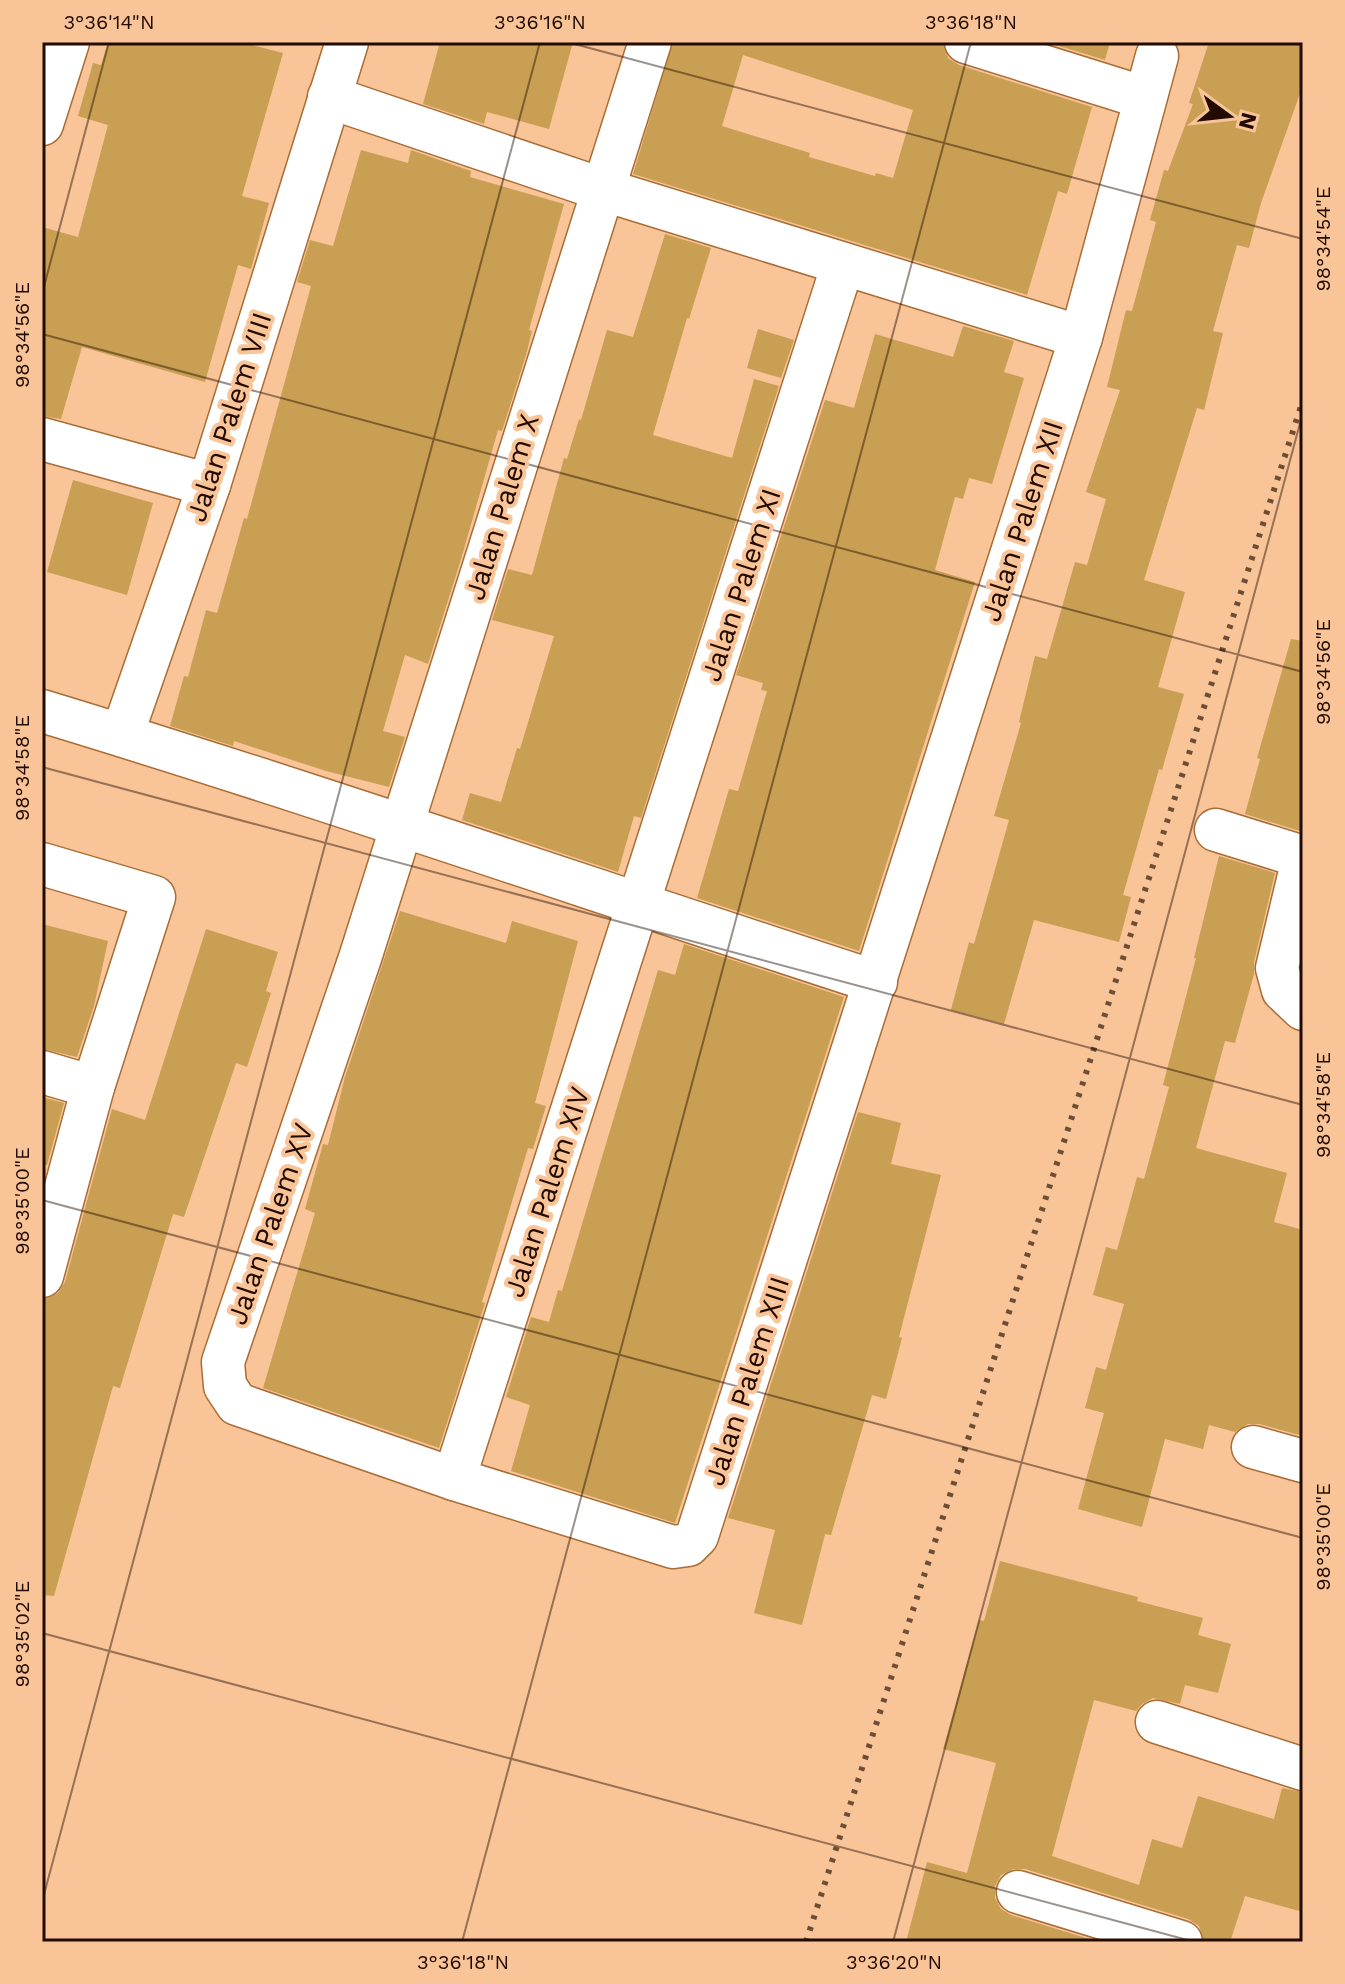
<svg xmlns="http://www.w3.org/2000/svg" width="1345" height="1984" viewBox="0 0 1345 1984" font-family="'Work Sans',sans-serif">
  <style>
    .building { fill: #c89f53; fill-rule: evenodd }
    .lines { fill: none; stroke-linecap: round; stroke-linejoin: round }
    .street-casing { stroke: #aa6d35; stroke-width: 45 }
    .street { stroke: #fff; stroke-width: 42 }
    .rail { stroke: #6e4d35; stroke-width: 6; stroke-dasharray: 4 8; stroke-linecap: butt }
    .ticks { fill: none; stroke: #220b00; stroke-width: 2; stroke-opacity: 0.45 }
    .labels { text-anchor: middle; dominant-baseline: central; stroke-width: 8; stroke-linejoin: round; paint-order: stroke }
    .street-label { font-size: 28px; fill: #220b00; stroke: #f9c497 }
    .neatline { fill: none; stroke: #220b00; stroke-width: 3 }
    .ticks-label { font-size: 20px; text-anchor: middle; fill: #220b00 }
  </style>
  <rect width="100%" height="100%" fill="#f9c497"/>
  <g class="building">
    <path d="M 108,42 L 241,42 L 283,53 L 242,196 L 269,203 L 251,269 L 238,265 L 205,382 L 82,347 L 61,419 L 42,416 L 42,227 L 78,237 L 108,125 L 78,116 L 93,63 L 101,65 Z"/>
    <path d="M 440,42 L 573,42 L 549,129 L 487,112 L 484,124 L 423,104 Z"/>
    <path d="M 673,42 L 943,42 L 948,58 L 959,65 L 1092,107 L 1067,194 L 1058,191 L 1027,295 L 633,174 ZM 743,55 L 913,110 L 893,178 L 876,173 L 875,176 L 809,157 L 810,153 L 722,126 Z"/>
    <path d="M 1046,42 L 1110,42 L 1105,60 Z"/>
    <path d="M 1209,42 L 1303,42 L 1303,85 L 1261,203 L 1249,248 L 1237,245 L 1213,331 L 1223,333 L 1204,410 L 1197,408 L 1144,580 L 1185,592 L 1158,687 L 1184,694 L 1162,770 L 1159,769 L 1123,895 L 1131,897 L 1119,942 L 1034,920 L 1004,1024 L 951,1010 L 969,942 L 974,944 L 1009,820 L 994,816 L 1021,723 L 1019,722 L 1035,656 L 1047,659 L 1075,562 L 1087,565 L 1106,499 L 1086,492 L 1120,390 L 1107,387 L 1126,310 L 1132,311 L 1156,222 L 1150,220 L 1164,170 L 1168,171 L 1193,104 L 1189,103 Z"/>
    <path d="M 361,150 L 408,163 L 411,150 L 471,171 L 470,177 L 564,204 L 529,330 L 532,331 L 526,355 L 502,431 L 498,430 L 462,556 L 428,664 L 405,655 L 383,731 L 405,737 L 389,787 L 326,771 L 234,741 L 233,746 L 170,726 L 184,676 L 188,677 L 206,610 L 217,613 L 244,518 L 247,519 L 311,286 L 297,282 L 310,240 L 333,246 Z"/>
    <path d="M 665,234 L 711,248 L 689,319 L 687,318 L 653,435 L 732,458 L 754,379 L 779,386 L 641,818 L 634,816 L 618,872 L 462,820 L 470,793 L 501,802 L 517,748 L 520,749 L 554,636 L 492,620 L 508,569 L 532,575 L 564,458 L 567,459 L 579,419 L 581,420 L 607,330 L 633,337 Z"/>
    <path d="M 963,326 L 1014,341 L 1004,372 L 1024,378 L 992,484 L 969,478 L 963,499 L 955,497 L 935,570 L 975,582 L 859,951 L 697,898 L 729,789 L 738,791 L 767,691 L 761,690 L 763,683 L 736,675 L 825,400 L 854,408 L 875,334 L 953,357 Z"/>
    <path d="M 758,329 L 794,340 L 781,378 L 747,368 Z"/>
    <path d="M 73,480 L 153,503 L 127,595 L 47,572 Z"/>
    <path d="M 1291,639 L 1303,641 L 1303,832 L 1245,814 L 1260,759 L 1257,758 Z"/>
    <path d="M 1219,856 L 1275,873 L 1254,962 L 1254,974 L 1235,1043 L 1225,1041 L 1196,1148 L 1287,1173 L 1274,1222 L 1303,1230 L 1303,1436 L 1259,1424 L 1248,1424 L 1235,1432 L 1209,1425 L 1203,1449 L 1165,1439 L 1142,1527 L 1078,1509 L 1104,1413 L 1085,1408 L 1096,1367 L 1106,1370 L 1124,1304 L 1093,1295 L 1106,1247 L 1117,1250 L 1137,1177 L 1144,1179 L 1169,1087 L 1163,1085 L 1196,958 L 1194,958 Z"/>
    <path d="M 400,911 L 506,943 L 512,921 L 578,941 L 535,1103 L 546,1106 L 533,1149 L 528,1148 L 482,1302 L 485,1303 L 439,1448 L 263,1388 L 315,1213 L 305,1209 L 323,1144 L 328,1145 L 345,1077 Z"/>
    <path d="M 42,924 L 108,941 L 94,1006 L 77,1057 L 42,1049 Z"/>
    <path d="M 206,929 L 278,952 L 266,991 L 271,993 L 247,1067 L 236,1063 L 184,1217 L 173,1214 L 120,1388 L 113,1386 L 54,1596 L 42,1595 L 42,1299 L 58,1293 L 65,1282 L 112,1109 L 145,1120 Z"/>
    <path d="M 684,944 L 844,997 L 675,1523 L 511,1471 L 530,1405 L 506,1397 L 531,1317 L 549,1322 L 558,1290 L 562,1291 L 658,970 L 675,975 Z"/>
    <path d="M 42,1097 L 64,1103 L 47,1165 L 42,1164 Z"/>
    <path d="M 858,1112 L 901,1123 L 891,1164 L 941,1175 L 899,1337 L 902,1338 L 886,1399 L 872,1395 L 831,1535 L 825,1534 L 802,1625 L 754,1613 L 775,1530 L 728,1518 Z"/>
    <path d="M 1000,1561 L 1138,1597 L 1137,1601 L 1203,1618 L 1198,1635 L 1231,1644 L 1218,1693 L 1185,1685 L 1180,1704 L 1153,1698 L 1142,1704 L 1136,1711 L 1094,1700 L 1052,1856 L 1139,1885 L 1152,1839 L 1182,1848 L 1198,1796 L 1274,1819 L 1282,1788 L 1303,1792 L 1303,1912 L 1245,1896 L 1230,1942 L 1204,1942 L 1199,1926 L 1188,1919 L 1025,1869 L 1013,1869 L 1001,1875 L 995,1886 L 995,1898 L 1001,1909 L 1011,1915 L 1099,1942 L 906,1942 L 927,1862 L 967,1873 L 996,1763 L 943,1749 L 979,1620 L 984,1621 Z"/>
  </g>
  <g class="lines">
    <g class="street-casing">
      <g id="street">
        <path d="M 650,42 L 361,955 L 223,1362 L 225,1386 L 237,1404 L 454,1479 L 673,1547 L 688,1545 L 697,1536 L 1081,337 L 1157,56"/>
        <path d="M 966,42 L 1145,98"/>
        <path d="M 329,97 L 601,189 L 1081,337"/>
        <path d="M 42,124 L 68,42"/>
        <path d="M 42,439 L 209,485"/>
        <path d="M 42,711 C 322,796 598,892 876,982"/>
        <path d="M 122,735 L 209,485 L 347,42"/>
        <path d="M 1216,830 L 1303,857"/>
        <path d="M 1303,859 L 1277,968 L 1283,990 L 1303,1009"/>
        <path d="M 42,864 L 154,897 L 93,1087 L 42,1276"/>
        <path d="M 42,1072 L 93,1087"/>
        <path d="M 1253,1447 L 1303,1461"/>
        <path d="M 454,1479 L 843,264"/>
        <path d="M 1157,1722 L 1303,1769"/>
        <path d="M 1018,1892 L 1181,1942"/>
      </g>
    </g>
    <use href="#street" class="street"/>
    <path class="rail" d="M 806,1942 L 1303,400"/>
  </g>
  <path class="ticks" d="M 567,42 L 1303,239M 42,294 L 109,42M 42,334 L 1303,672M 42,767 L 1303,1105M 42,1200 L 1303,1538M 42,1633 L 1195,1942M 42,1902 L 540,42M 462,1942 L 971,42M 893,1942 L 1303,412"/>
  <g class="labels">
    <g class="street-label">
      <text transform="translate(229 417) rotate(-72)">Jalan Palem VIII</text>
      <text transform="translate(502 507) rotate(-73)">Jalan Palem X</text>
      <text transform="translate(1022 521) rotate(-72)">Jalan Palem XII</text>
      <text transform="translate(741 585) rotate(-72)">Jalan Palem XI</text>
      <text transform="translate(547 1192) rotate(-72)">Jalan Palem XIV</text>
      <text transform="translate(270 1224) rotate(-71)">Jalan Palem XV</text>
      <text transform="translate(747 1381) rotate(-72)">Jalan Palem XIII</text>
    </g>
  </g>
  <rect width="1345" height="1984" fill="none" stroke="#f9c497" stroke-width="88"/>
  <g transform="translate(1229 116) rotate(105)" stroke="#f9c497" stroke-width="6" paint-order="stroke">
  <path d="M0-6L14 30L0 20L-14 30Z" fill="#220b00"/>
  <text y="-12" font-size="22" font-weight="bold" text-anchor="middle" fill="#220b00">N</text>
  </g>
  <rect x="44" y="44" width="1257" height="1896" class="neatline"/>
  <g class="ticks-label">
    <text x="109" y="29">3°36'14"N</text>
    <text x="540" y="29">3°36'16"N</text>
    <text x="971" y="29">3°36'18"N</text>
    <text transform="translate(1323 239) rotate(-90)" y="7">98°34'54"E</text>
    <text transform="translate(22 335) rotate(-90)" y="7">98°34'56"E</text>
    <text transform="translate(1323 672) rotate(-90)" y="7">98°34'56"E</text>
    <text transform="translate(22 768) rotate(-90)" y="7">98°34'58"E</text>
    <text transform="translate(1323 1105) rotate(-90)" y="7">98°34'58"E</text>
    <text transform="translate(22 1201) rotate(-90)" y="7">98°35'00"E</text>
    <text transform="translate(1323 1537) rotate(-90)" y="7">98°35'00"E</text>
    <text transform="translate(22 1634) rotate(-90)" y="7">98°35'02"E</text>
    <text x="463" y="1969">3°36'18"N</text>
    <text x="894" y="1969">3°36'20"N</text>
  </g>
</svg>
